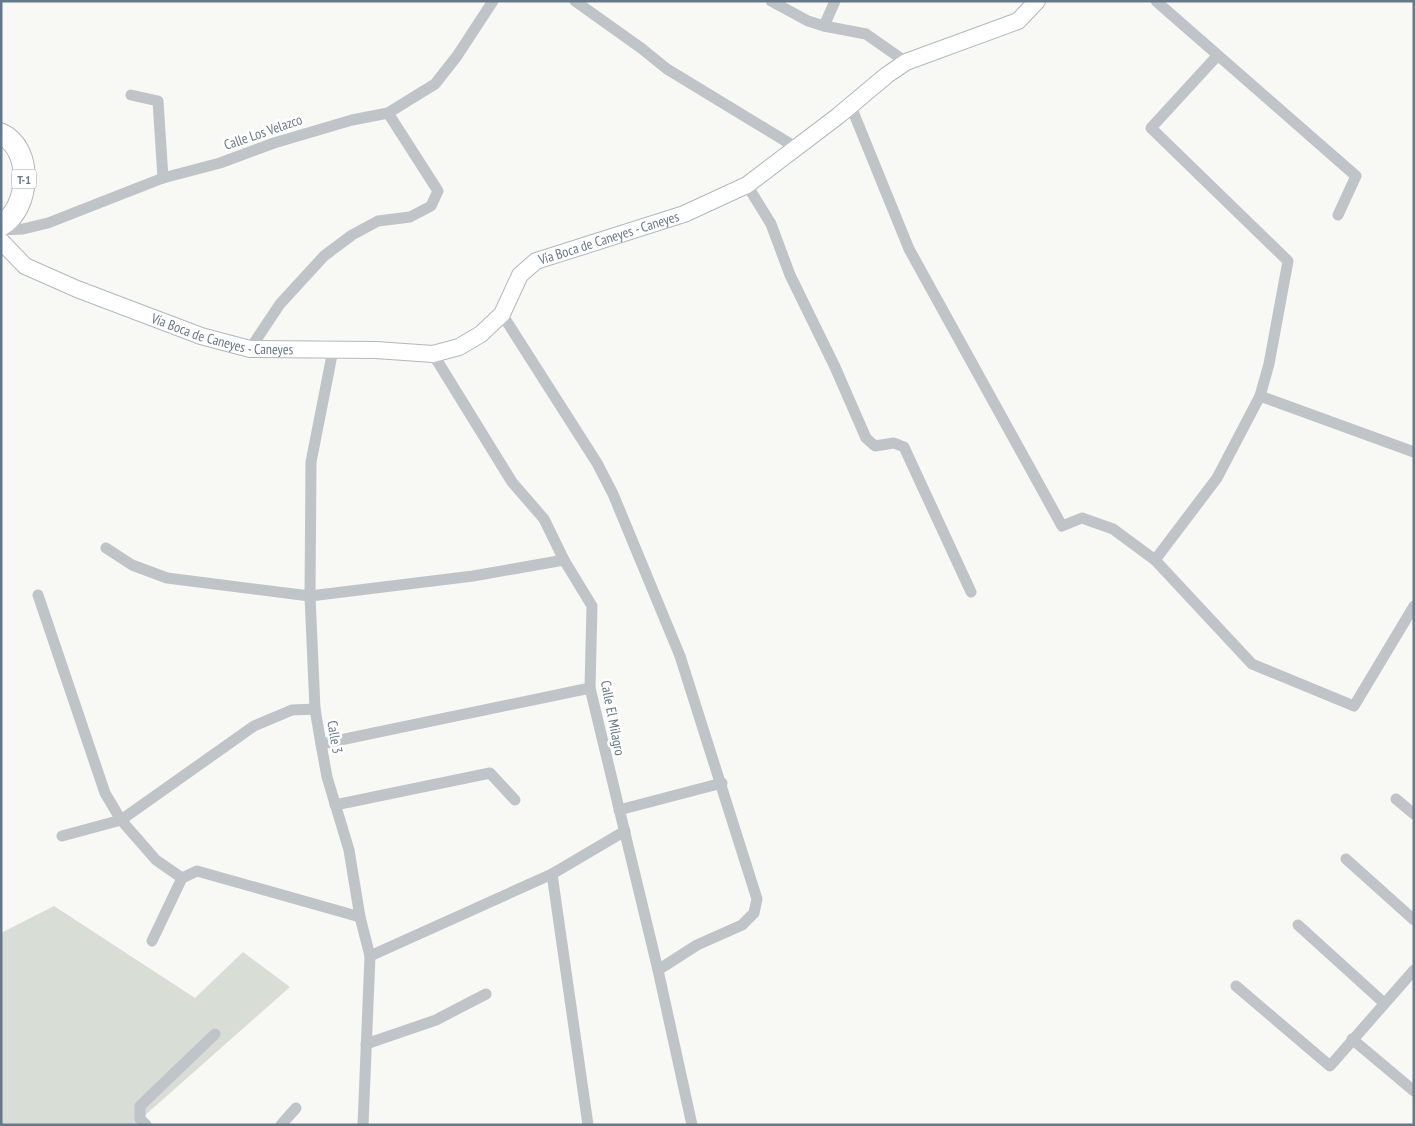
<svg xmlns="http://www.w3.org/2000/svg" width="1415" height="1126" viewBox="0 0 1415 1126" font-family="'PT Sans Narrow',sans-serif">
  <style>
    .grass { fill: #d8ddd5 }
    .lines { fill: none; stroke-linecap: round; stroke-linejoin: round }
    .secondary-casing { stroke: #b1b8bc; stroke-width: 18 }
    .highway-casing { stroke: #b2b7bb; stroke-width: 23 }
    .street { stroke: #bfc4c8; stroke-width: 11 }
    .secondary { stroke: #fff; stroke-width: 16 }
    .highway { stroke: #fff; stroke-width: 21 }
    .labels { text-anchor: middle; dominant-baseline: central; stroke-width: 5; stroke-linejoin: round; paint-order: stroke }
    .shield { fill: #fff; stroke: #95a1aa; stroke-width: 1 }
    .shield-label { font-size: 12px; font-weight: bold; fill: #677986 }
    .street-label { font-size: 14px; fill: #677986; stroke: #fff }
  </style>
  <rect width="100%" height="100%" fill="#f8f8f5"/>
  <path class="grass" d="M 54,906 L 195,998 L 243,952 L 290,987 L 134,1125 L 1,1125 L 1,933 Z"/>
  <g class="lines">
    <g class="secondary-casing">
      <g id="secondary">
        <path id="s1" d="M 1,241 L 25,266 L 77,289 L 201,336 L 250,349 L 376,350 L 433,354 L 459,347 L 481,334 L 502,314 L 520,275 L 536,261 L 684,214 L 747,185 L 838,116 L 887,75 L 906,62 L 1018,21 L 1037,1"/>
      </g>
    </g>
    <g class="highway-casing">
      <path id="highway" d="M 1,134 C 34,149 30,209 1,225"/>
    </g>
    <g class="street">
      <path d="M 575,1 L 641,48 L 667,69 L 797,148"/>
      <path d="M 771,1 L 808,21 L 824,26 L 866,34 L 906,62"/>
      <path d="M 1156,1 L 1356,176 L 1338,215"/>
      <path d="M 824,26 L 835,1"/>
      <path d="M 1217,56 L 1151,128 L 1288,261 L 1269,364 L 1260,396"/>
      <path d="M 131,95 L 158,101 L 163,178"/>
      <path d="M 850,104 L 909,249 L 1062,526 L 1082,518 L 1113,529 L 1155,560 L 1252,664 L 1354,706 L 1414,606"/>
      <path d="M 747,185 L 771,224 L 790,275 L 835,367 L 866,438 L 875,446 L 894,443 L 904,447 L 971,592"/>
      <path d="M 1,230 L 23,229 L 48,223 L 163,178 L 220,163 L 274,143 L 352,120 L 388,113 L 435,84 L 457,56 L 493,1"/>
      <path d="M 502,314 L 597,463 L 613,494 L 680,656 L 757,899 L 754,913 L 742,925 L 697,945 L 658,970"/>
      <path d="M 250,349 L 280,304 L 324,256 L 352,235 L 378,221 L 410,217 L 431,206 L 438,191 L 388,113"/>
      <path d="M 333,350 L 311,462 L 310,596 L 315,709 L 321,744 L 327,777 L 349,850 L 360,917 L 370,956 L 363,1125"/>
      <path d="M 433,354 L 512,482 L 544,519 L 564,560 L 592,606 L 590,688 L 658,970 L 692,1125"/>
      <path d="M 106,548 L 132,565 L 167,578 L 310,596 L 473,576 L 564,560"/>
      <path d="M 1155,560 L 1217,478 L 1260,396 L 1414,452"/>
      <path d="M 38,595 L 105,793 L 121,820 L 156,860 L 182,878"/>
      <path d="M 321,744 L 590,688"/>
      <path d="M 1396,799 L 1414,814"/>
      <path d="M 335,805 L 490,773 L 515,800"/>
      <path d="M 619,810 L 722,783"/>
      <path d="M 62,836 L 121,820 L 254,726 L 292,710 L 315,709"/>
      <path d="M 1346,859 L 1414,920"/>
      <path d="M 552,874 L 588,1125"/>
      <path d="M 1298,925 L 1384,1003"/>
      <path d="M 152,941 L 182,878 L 197,871 L 360,917"/>
      <path d="M 370,956 L 552,874 L 625,831"/>
      <path d="M 1236,986 L 1330,1066 L 1414,970"/>
      <path d="M 1352,1039 L 1414,1091"/>
      <path d="M 366,1044 L 436,1020 L 486,994"/>
      <path d="M 146,1125 L 140,1119 L 140,1106 L 215,1034"/>
      <path d="M 281,1125 L 296,1108"/>
    </g>
    <use href="#secondary" class="secondary"/>
    <use href="#highway" class="highway"/>
  </g>
  <g class="labels">
    <rect class="shield" x="11.5" y="169.5" width="25" height="19" rx="4"/>
    <g class="shield-label">
      <text x="24" y="179">T-1</text>
    </g>
    <g class="street-label">
      <text transform="translate(263 132) rotate(-19)">Calle Los Velazco</text>
      <text stroke="none"><textPath href="#s1" startOffset="680">Vía Boca de Caneyes - Caneyes</textPath></text>
      <text stroke="none"><textPath href="#s1" startOffset="245">Vía Boca de Caneyes - Caneyes</textPath></text>
      <text transform="translate(613 718) rotate(79)">Calle El Milagro</text>
      <text transform="translate(335 737) rotate(80)">Calle 3</text>
    </g>
  </g>
  <rect width="1415" height="1126" fill="none" stroke="#677986" stroke-width="5"/>
</svg>
